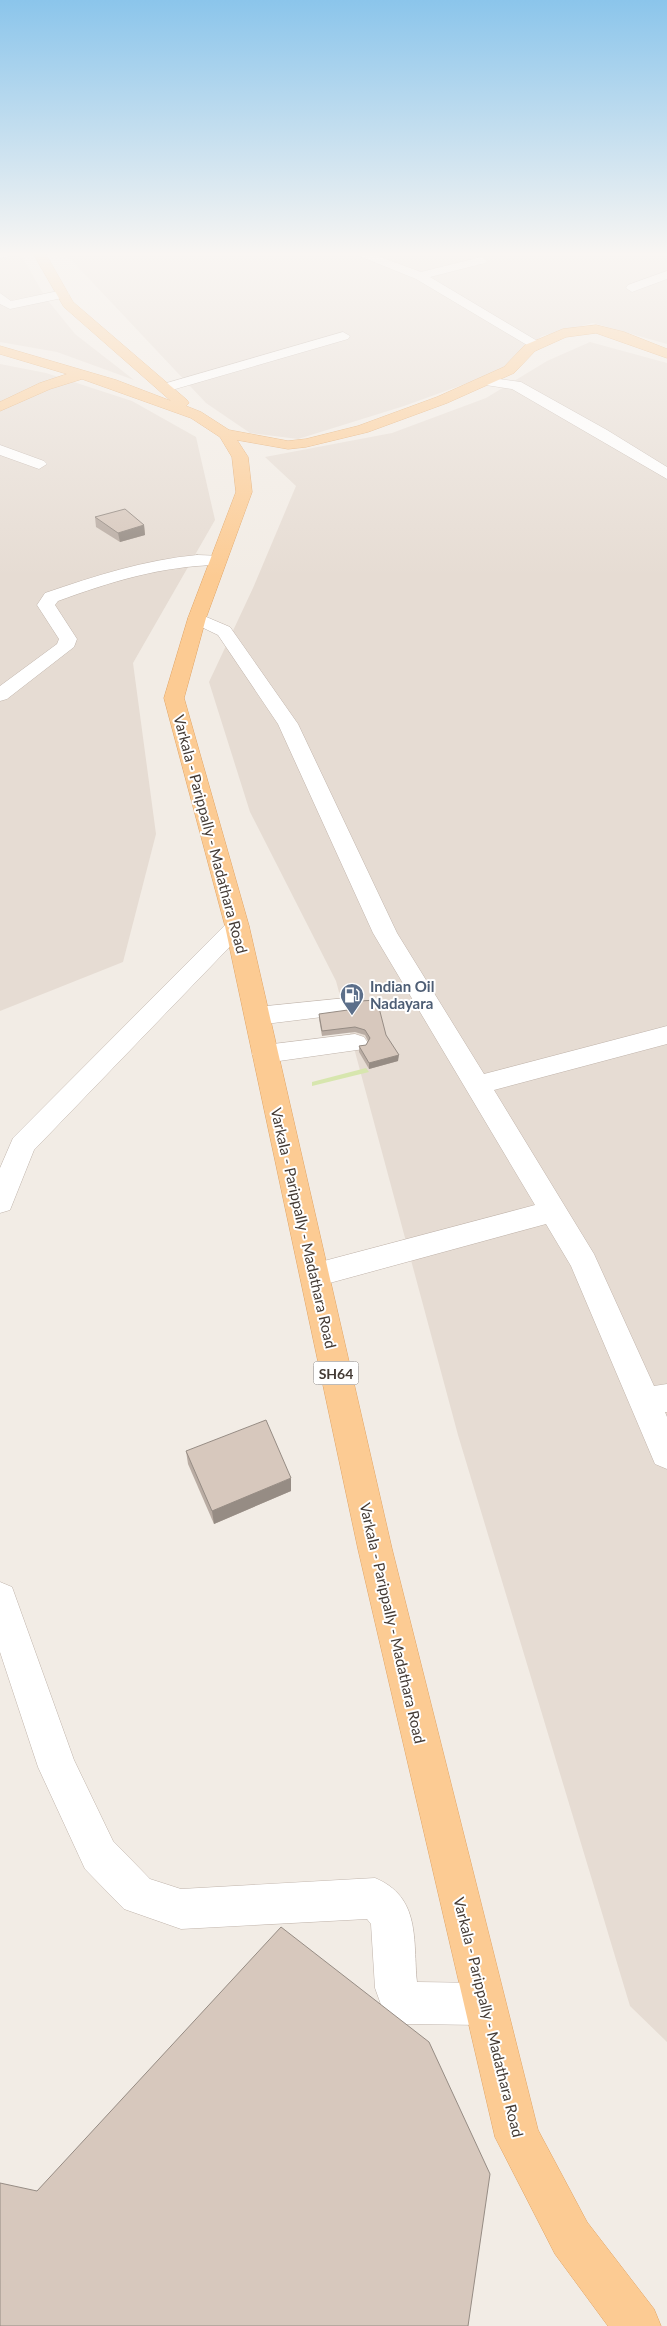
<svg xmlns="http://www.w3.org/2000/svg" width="667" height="2326" viewBox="0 0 667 2326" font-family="Lato,sans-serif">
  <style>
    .residential { fill: #e6dcd3 }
    .green { fill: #d7e6ae }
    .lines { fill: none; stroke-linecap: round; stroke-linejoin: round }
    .minor-casing { stroke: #c0b4ab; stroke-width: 1 }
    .major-casing { stroke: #e1a464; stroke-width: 1 }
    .minor { fill: #fff; fill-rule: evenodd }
    .major { fill: #fccb93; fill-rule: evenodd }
    .wall { fill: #b9aca3 }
    .shaded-wall { fill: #968c84 }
    .building { fill: #d7c8bd; stroke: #968c84 }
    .labels { text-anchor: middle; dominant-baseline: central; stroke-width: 4; stroke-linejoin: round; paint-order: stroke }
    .shield { fill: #fff; stroke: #7c7672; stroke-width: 1 }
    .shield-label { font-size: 14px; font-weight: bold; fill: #443b35 }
    .street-label { font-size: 15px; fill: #443b35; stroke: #fff }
    .service-label { font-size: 15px; font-weight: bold; fill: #4e5e75; stroke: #fff; text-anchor: start }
  </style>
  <rect width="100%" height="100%" fill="#f2ece5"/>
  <g class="residential">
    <path d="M 0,251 L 19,251 L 45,297 L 75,334 L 134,380 L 57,352 L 0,342 Z"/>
    <path d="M 63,251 L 667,251 L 667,344 L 593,323 L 542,336 L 498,372 L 404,406 L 298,439 L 250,433 L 206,403 Z"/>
    <path d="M 590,342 L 667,363 L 667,2042 L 630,2006 L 458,1435 L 336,981 L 250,812 L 209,682 L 253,588 L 296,486 L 265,457 L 392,433 L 486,398 L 547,361 Z"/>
    <path d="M 0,364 L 46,373 L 132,401 L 196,437 L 215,520 L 133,663 L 156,834 L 123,962 L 0,1011 Z"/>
  </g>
  <path class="green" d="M 366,1068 L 369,1072 L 312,1086 L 312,1082 Z"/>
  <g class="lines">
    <g class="minor-casing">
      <g id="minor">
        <path d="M 29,251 L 27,253 L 0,258 L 0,252 Z"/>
        <path d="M 347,251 L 364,251 L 421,272 L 481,257 L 485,259 L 487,261 L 485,263 L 430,277 L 544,345 L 537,349 L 532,348 L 416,279 Z"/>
        <path d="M 667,271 L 667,279 L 632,292 L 626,288 L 628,285 Z"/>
        <path d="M 63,290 L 69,294 L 67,297 L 10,309 L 0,304 L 0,293 L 11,301 Z"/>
        <path d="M 343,332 L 350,336 L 348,339 L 165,392 L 158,388 L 160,385 Z"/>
        <path d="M 484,377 L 521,382 L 607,430 L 667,467 L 667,479 L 512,389 L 479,384 L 477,381 Z"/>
        <path d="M 0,445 L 44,461 L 47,464 L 39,469 L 0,455 Z"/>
        <path d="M 197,555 L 224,556 L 226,560 L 224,564 L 218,565 C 161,566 110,582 58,601 L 55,605 L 77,639 L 74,647 L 7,699 L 0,701 L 0,686 L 57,644 L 59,639 L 37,605 L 45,593 C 95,576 144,560 197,555 Z"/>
        <path d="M 197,613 L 230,627 L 298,724 L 397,933 L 484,1074 L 667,1026 L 667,1044 L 494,1090 L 594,1254 L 654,1386 L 667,1384 L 667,1412 L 665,1412 L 667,1417 L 667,1469 L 655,1464 L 571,1266 L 546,1224 L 315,1287 L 305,1284 L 300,1275 L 305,1266 L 535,1205 L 373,933 L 278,724 L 218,635 L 191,622 L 188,618 L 191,614 Z"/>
        <path d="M 237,918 L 245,921 L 249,926 L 245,931 L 34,1150 L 10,1210 L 0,1213 L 0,1168 L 13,1138 L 229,921 Z"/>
        <path d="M 346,998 L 355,1001 L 358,1007 L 355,1013 L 257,1025 L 248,1022 L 245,1016 L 248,1010 L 257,1007 Z"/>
        <path d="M 355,1034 L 364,1037 L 368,1043 L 364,1049 L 265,1063 L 256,1060 L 252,1054 L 256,1048 L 265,1045 Z"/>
        <path d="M 0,1582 L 12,1587 L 74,1760 L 113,1841 L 150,1879 L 181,1889 L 375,1878 C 421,1897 413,1940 417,1982 L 484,1983 L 499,1989 L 505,2004 L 499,2019 L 484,2025 L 406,2024 L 384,2013 L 375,1988 L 371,1924 L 367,1919 L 181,1929 L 124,1909 L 85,1869 L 38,1767 L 0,1652 Z"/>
      </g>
    </g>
    <g class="major-casing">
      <path id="major" d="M 32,251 L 44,251 L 73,302 L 187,400 L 189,403 L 186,406 L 201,412 L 229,430 L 288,441 L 306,439 L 358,426 L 437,397 L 504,367 L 525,345 L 563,329 L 596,325 L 624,332 L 667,349 L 667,358 L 596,333 L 566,337 L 535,351 L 514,373 L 447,403 L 368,432 L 306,447 L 288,449 L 237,440 L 248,457 L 252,492 L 206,618 L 184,698 L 249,926 L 392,1549 L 538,2130 L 587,2222 L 654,2309 L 661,2326 L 608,2326 L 555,2254 L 495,2137 L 358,1549 L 225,926 L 164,698 L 188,618 L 236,492 L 232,457 L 220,437 L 191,418 L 82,379 L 50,389 L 0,411 L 0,402 L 40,383 L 67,374 L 0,354 L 0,346 L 116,380 L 171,401 L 64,307 Z"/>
    </g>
    <use href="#minor" class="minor"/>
    <use href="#major" class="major"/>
  </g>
  <g class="wall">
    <path d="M 95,517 L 144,525 L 145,535 L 120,542 L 96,527 Z"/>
    <path d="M 319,1014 L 386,1035 L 398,1061 L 369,1069 L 359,1052 L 359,1046 L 366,1045 L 368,1041 L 365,1035 L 355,1032 L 322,1036 L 319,1019 Z"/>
    <path d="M 186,1451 L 291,1491 L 214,1524 L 188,1464 Z"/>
  </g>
  <g class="shaded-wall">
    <path d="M 144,525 L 145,535 L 120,542 L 118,533 Z"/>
    <path d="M 399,1055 L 398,1061 L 369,1069 L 369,1063 Z"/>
    <path d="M 291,1478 L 291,1491 L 214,1524 L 212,1511 Z"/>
  </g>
  <g class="building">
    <path d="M 125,509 L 144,525 L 118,533 L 95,517 Z"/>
    <path d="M 377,1000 L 386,1035 L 399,1055 L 369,1063 L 359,1046 L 366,1045 L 370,1038 L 365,1030 L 355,1027 L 322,1031 L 319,1014 L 355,1009 L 360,1001 Z"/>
    <path d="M 266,1420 L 291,1478 L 212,1511 L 186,1451 Z"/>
    <path d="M 281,1927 L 429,2042 L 490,2174 L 468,2326 L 0,2326 L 0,2183 L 37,2191 Z"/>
  </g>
  <linearGradient id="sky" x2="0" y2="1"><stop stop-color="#8bc5eb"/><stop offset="0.44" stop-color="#f9f6f3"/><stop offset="1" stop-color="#f9f6f3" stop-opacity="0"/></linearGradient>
  <rect width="667" height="577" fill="url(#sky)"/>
  <defs>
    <g id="fuel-pin" transform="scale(1.25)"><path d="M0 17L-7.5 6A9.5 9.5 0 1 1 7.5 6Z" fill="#5c6f8a" stroke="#fff"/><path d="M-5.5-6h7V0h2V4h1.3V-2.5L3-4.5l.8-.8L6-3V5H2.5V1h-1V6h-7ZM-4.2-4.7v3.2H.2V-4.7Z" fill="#fff"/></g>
  </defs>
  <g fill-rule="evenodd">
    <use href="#fuel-pin" x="352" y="995"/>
  </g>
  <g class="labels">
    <rect class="shield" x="313.5" y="1361.5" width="45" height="23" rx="4"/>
    <g class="shield-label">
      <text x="336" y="1373">SH64</text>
    </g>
    <g class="street-label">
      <text transform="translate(211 834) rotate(75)">Varkala - Parippally - Madathara Road</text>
      <text transform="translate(304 1228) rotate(77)">Varkala - Parippally - Madathara Road</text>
      <text transform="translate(393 1623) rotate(77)">Varkala - Parippally - Madathara Road</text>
      <text transform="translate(489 2017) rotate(76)">Varkala - Parippally - Madathara Road</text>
    </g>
    <g class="service-label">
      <text x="370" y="986">Indian Oil<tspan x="370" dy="17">Nadayara</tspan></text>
    </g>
  </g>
</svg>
